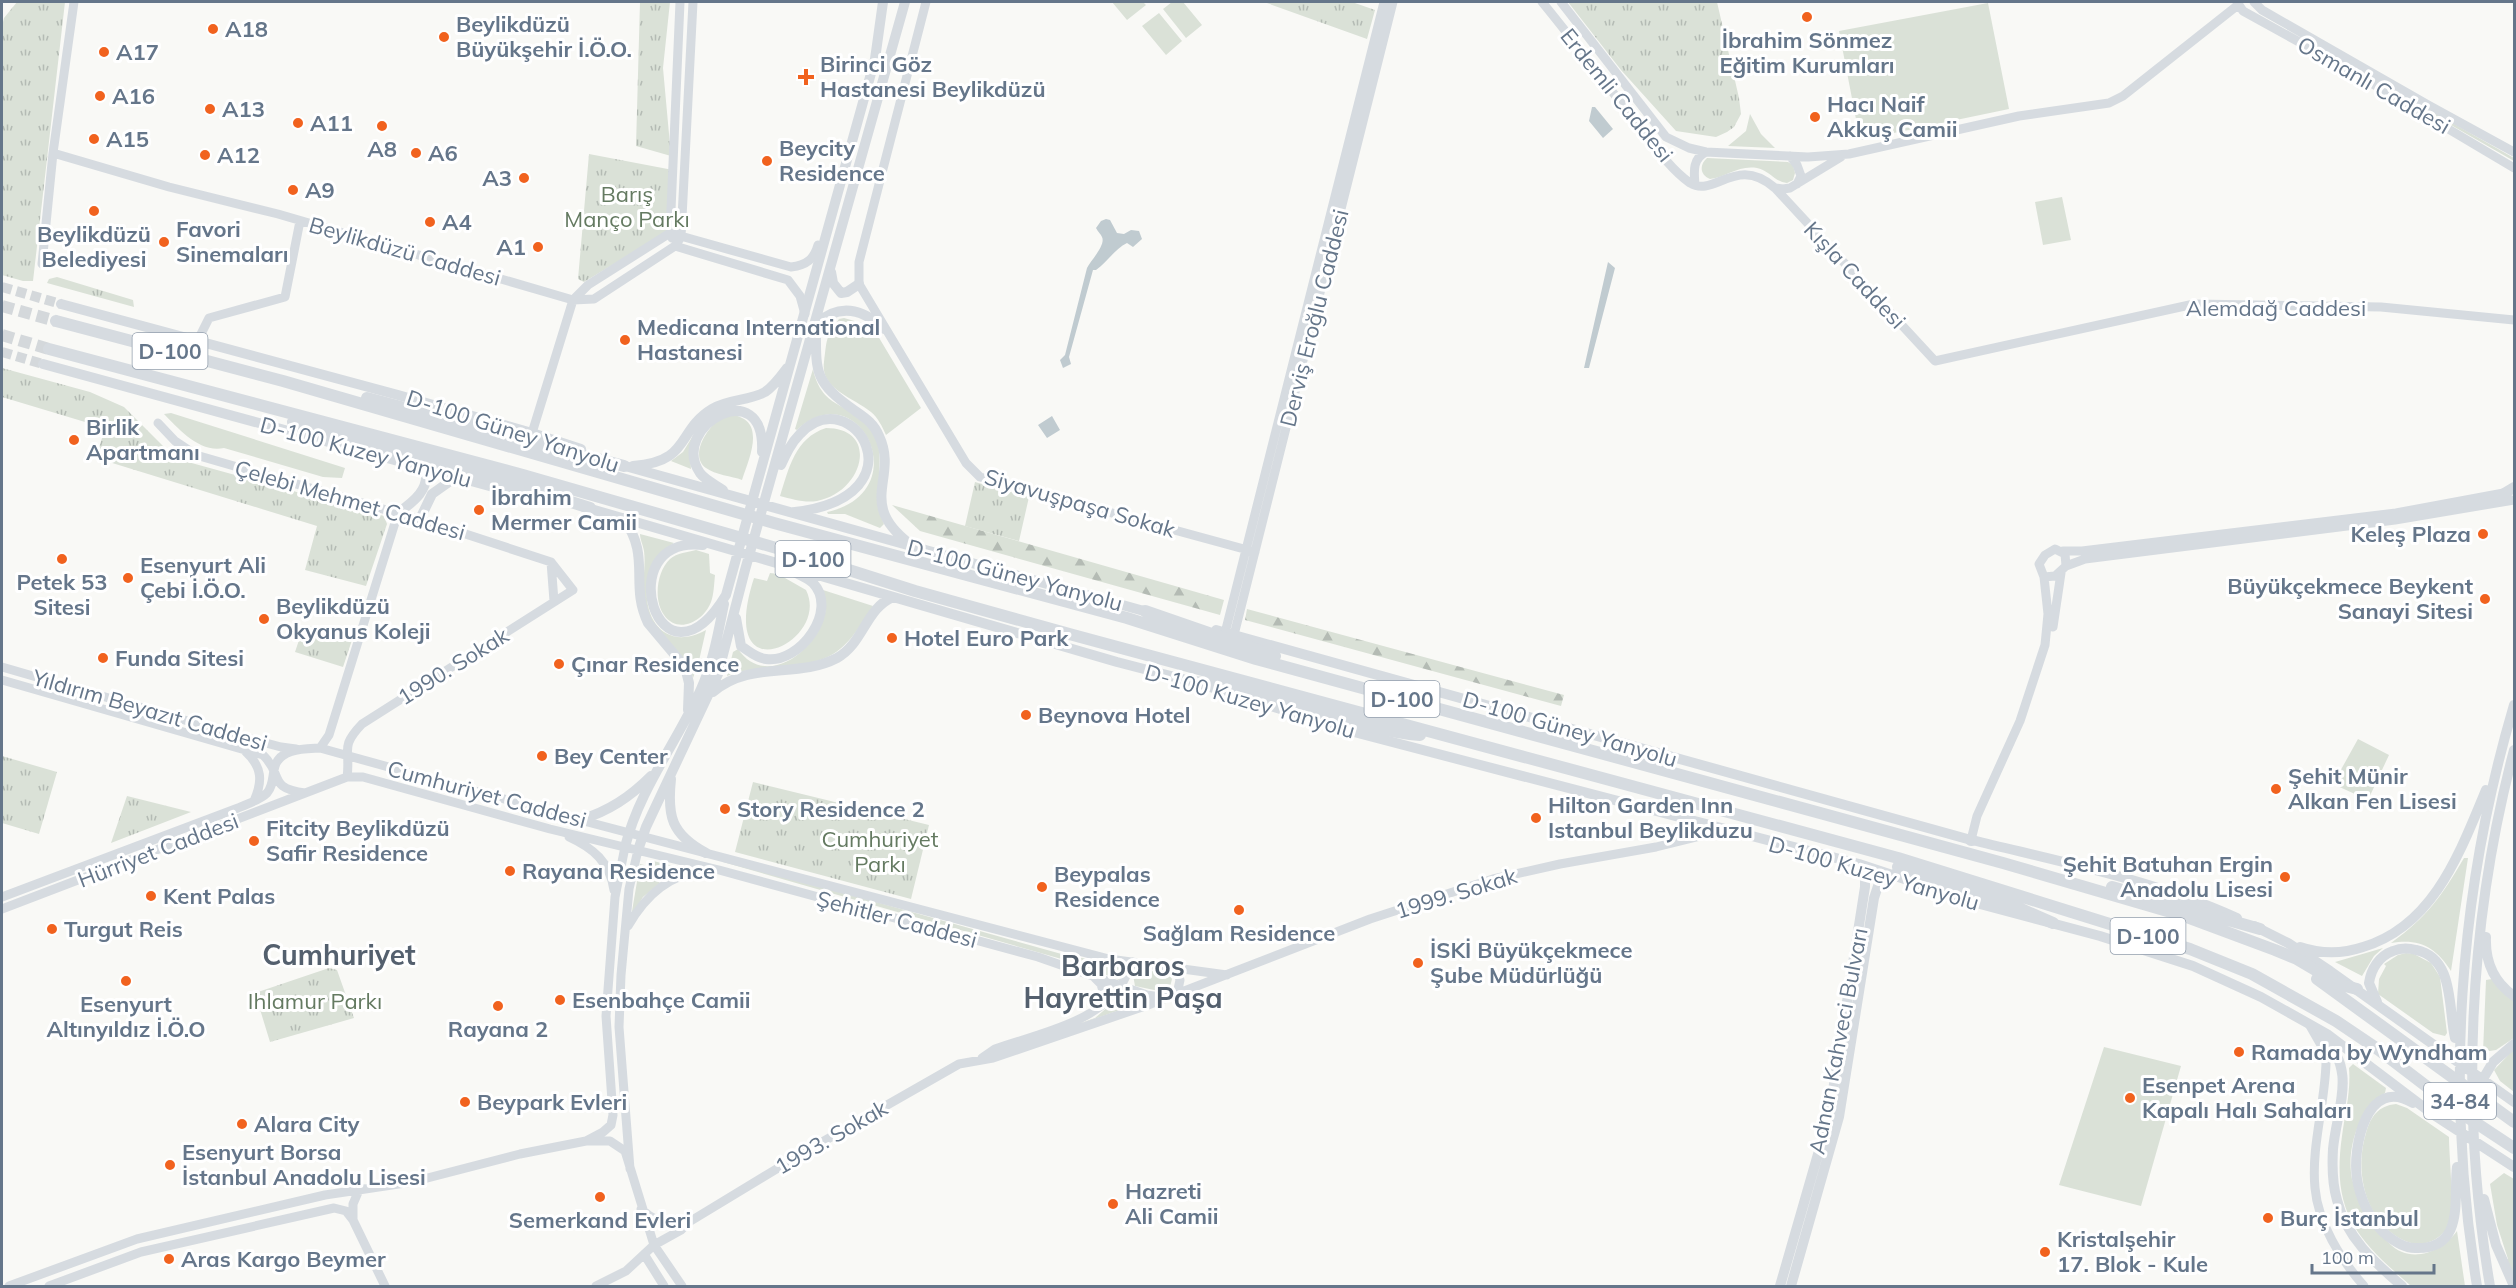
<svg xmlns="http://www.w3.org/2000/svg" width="2516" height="1288" viewBox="0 0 2516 1288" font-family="Mulish,sans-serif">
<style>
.green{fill:#dae1d7}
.forest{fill:url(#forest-firs)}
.park{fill:url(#park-tufts)}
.water{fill:#c0cbd0}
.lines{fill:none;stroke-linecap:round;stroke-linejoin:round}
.primary-tunnel{stroke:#d4d8db;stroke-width:10;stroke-dasharray:10 5;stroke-linecap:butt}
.highway-tunnel{stroke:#d4d8db;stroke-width:12;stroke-dasharray:12 6;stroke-linecap:butt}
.secondary{stroke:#d6dbe0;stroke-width:9}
.primary{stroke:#d6dbe0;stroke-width:10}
.highway{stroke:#d6dbe0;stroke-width:12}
.poi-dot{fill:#f1621e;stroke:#fff;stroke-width:2}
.labels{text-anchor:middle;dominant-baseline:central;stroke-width:6;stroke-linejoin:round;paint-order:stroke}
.shield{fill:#fff;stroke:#939fad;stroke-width:1.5}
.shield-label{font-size:21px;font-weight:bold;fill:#65768a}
.poi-label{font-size:22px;font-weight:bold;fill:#65768a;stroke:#fff;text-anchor:start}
.street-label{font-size:22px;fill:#65768a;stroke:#fff}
.park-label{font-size:22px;fill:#647a61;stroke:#fff}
.district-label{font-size:28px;font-weight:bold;fill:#54606e;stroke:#fff}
</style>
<defs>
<pattern id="forest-firs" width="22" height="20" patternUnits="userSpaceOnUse" patternTransform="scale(1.5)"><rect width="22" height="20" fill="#dae1d7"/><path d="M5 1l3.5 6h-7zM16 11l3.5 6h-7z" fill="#b4bbb4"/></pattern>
<pattern id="park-tufts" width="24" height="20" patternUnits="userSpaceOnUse" patternTransform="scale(1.5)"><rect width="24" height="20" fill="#dae1d7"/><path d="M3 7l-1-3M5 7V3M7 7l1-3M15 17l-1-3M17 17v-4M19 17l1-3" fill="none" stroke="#b4bbb4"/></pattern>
</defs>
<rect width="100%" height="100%" fill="#f9f9f6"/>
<path class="green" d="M1112,2h31l3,3 -19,15z
M1172,2h11l19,23 -16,13 -23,-29z
M1988,3l21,106 -149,31 -21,-109z
M1159,13l23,28 -16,14 -24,-29z
M2345,62l169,96v3l-170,-97z
M1750,114l11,20 14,14 -47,-2 18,-15z
M1707,158l81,4 5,3 2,8 -2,7 -6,3c-12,-1 -17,-12 -30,-15 -19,-3 -30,9 -47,11 -10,-4 -11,-14 -3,-21z
M2062,197l9,43 -28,5 -8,-43z
M844,318l28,8 49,82 -35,27c-4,-9 -8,-17 -15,-23 -18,-15 -51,-23 -47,-50 3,-22 1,-24 15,-43z
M813,369c9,43 40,33 59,60 17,25 -2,65 12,95l-4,4 -35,-14h-17l-1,-2c91,-20 32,-140 -30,-82l-2,-1z
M171,413l174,55 -3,10 -19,-1 -99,-29c-25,5 -45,-19 -60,-34z
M733,415c34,6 16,43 9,65 -10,-4 -27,-5 -36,-12 -17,-12 1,-40 13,-48 4,-3 9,-4 14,-5z
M826,428c54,0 38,64 -9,73 -13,2 -25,-2 -37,-5 9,-28 15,-58 46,-68z
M694,434l-4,21 1,14 -20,-8 12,-9z
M640,534l34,9c-49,30 -28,120 32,87l-8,35 -5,13c-7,-25 -26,-35 -41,-55 -16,-20 -5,-49 -8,-72 -1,-6 -4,-12 -4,-17z
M696,550l13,4 1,19 5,2c-1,9 -1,19 -4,27 -7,19 -33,33 -47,13 -11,-15 -7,-44 6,-56 7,-6 18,-7 26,-9z
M770,573l8,1 28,16c26,52 -91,108 -52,-12l13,3z
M823,590l50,16c-33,54 -43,56 -105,62 -14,2 -28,2 -41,8l6,-24 5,-3c28,41 80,1 87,-36 2,-7 -1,-16 -2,-23z
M2358,739l31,16 -21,45 -35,-16z
M2464,858h4l-17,113c-15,-24 -32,-33 -60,-28 37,-27 50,-46 73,-85z
M723,859l342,96 61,11 -7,14 -40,-16 -356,-102z
M649,860l37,9v3l-21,7 -17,-17z
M640,864l4,1 16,18 -17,14 -12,20z
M2383,948l-9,8 -12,20 -27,-14z
M2406,953l8,1 17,9 9,14 7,56 -2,3 -12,-3 -55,-39 1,-15 7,-13 -2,-2 14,-9z
M1143,969l26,5 3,5 -2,8 -11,4 -24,-5 -2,-11z
M2492,979l22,20v39l-18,12 -13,2 3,-72z
M1124,993l25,7 -159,55 105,-37z
M2104,1047l77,19 -40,140 -82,-21z
M2514,1049v43l-14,-11 -6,-11z
M2353,1064l33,24 -1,5c-26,16 -39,55 -33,86 3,12 14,26 21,36 5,9 9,21 16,28 21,22 53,9 68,-12l8,55h-54c-54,-47 -80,-73 -69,-150 3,-22 9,-45 7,-68z
M2396,1104l11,4 42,29c0,20 6,72 0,87 -4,9 -11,15 -20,18 -10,4 -16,2 -26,-2 -38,-18 -49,-69 -37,-107 5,-17 12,-27 30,-29z
M2504,1173l10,6v99l-8,-18 2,-1 -11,-34 -7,-41z"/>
<path class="forest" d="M892,505l332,95 -4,15 -300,-84z
M1247,609l317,86 -3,11 -316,-86z"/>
<path class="park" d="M17,2h48l-32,279h-10l-21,-6v-249l2,-8z
M640,2h30l-7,66 8,88 -35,-10z
M1264,2h88l23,8 -8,29z
M1568,2h149l22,96 2,16 -7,13 -7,5 -11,5 -40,-6 -55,-61z
M589,154l84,16 -6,62 -83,50 -6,-3z
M57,277l76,23 1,7 -87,-24 2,-4z
M2,368l88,24 34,15 48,48 16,7 196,54 3,8 -21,62 -61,-16 12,-44 -221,-68 9,-30 -103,-31z
M975,482l54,15 -10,44 -54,-15z
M304,625l49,12 -10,30 -48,-15z
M2,756l55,16 -18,62 -37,-11z
M753,782l176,43 -18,74 -176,-47z
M127,796l64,16 -80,31z
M329,968l8,2 17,48 -84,24 -15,-49z"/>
<path class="water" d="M1592,107h3l18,22 -10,9 -14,-17z
M1106,219l4,1 7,13 7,1 7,-4 8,1 3,8 -9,8 -6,-4c-12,6 -20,19 -31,27h-3l-24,87 2,7 -8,4 -3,-8 5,-5 22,-87c4,-8 19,-23 15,-31 -1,-3 -4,-5 -6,-9l5,-7z
M1608,262l7,6 -26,100h-5z
M1052,416l8,14 -13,8 -9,-13z"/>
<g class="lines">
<path class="primary-tunnel" d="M2,287l59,17
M2,352l41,12"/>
<path class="highway-tunnel" d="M2,306l54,15
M2,335l47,14"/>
<path class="secondary" d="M926,2l-67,260v22l107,179 14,14 275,75
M1542,2c33,40 64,82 96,123 15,19 32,44 52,58 25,15 46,-29 85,5l160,173 259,-57 187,3 133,13
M1561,2l105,135 23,11 17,4 102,5 41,-3 170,-38 90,-13 14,-7 115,-91
M2237,2l6,9 96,53 175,104
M2254,2l8,8 166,95 86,47
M53,153l116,34 109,27 295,86 21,-1 81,-53 6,-9 12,-235
M1790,156l7,9 4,11 -4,8
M1695,185c-1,-13 -3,-26 11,-33
M1775,188l8,1 7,-1 51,-31
M672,238l-2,-5 10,-231
M675,246l113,34 12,16 5,18
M42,264l11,-111 21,-151
M573,300l15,-15 82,-52 121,34c16,-2 23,-8 27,-22
M198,340l11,-22 76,-21 15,-76
M158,423l17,18 21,14 242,70 113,37 22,28 -211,134c-23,24 -11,26 -15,53
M532,433l41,-133
M2063,551h19l314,-38 113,-21
M551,562l3,39
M2066,566l-1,-12 -10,-5 -10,6 -6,9 5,13 11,-1 11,-10 19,-7 310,-39 119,-20
M2053,627l8,-54
M1225,633l159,-631
M1234,635l159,-633
M2,667l241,70 38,10 15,2
M2,680l261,75c21,20 4,33 42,38
M320,748l9,-13 69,-222
M246,752c16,15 17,29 8,49
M569,837c24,11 41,25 45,53
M1971,840l6,-24 43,-95 25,-76 3,-31 -4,-37
M2,897l236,-89c9,-4 22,-8 29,-15 7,-8 5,-18 8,-27 6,-18 30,-17 45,-18l260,72 529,139 118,16
M2,909l345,-132h16l187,52 169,41 319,87 109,38 19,3
M628,926c18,-31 42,-53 80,-56
M1176,967l4,13 -3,14
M1093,976l8,8 5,18
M2309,1024l16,28 1,11c-1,41 -15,84 -11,125 3,35 26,72 49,98
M982,1058l13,-9c40,-14 100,-26 125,-62 5,-7 8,-17 13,-25
M589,1141h21l15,10 29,94 28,41
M630,1169l-11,-142 2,-52 8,-86 9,-39
M353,1220v-16l6,-14 5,-1
M689,1222l114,-69 156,-89 34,-6 155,-53 222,-86 123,-40 67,-15 96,-17 57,-14 21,2
M644,1254l20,32
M9,1286l128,-47 188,-44 87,-13 108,-28 66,-13 17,-9 8,-7 2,-10 -7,-99 9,-119 10,-50
M49,1286l92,-34 193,-44 12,3 7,9 32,66
M596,1286l30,-15 28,-26 27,-15 8,-8c-18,5 -35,-1 -48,-13"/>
<path class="primary" d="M831,272l2,11 8,10 6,-1 12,-8
M61,304l337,91 134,38 49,16
M884,329c-22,-21 -45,-26 -68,-5 0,48 -3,57 38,86 10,7 20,13 25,26 20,42 -23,67 31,108
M43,364l450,123 55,13
M618,464l533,149
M781,465c5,-11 10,-22 19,-31 52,-56 126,62 -5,78
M633,466c58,-4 43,-35 79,-57 16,-10 37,-8 53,-17 9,-6 16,-16 22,-24
M723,490c-7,-5 -18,-10 -23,-17 -32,-47 66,-101 62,-21
M2504,493l10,-6
M584,507l533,155 77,20 160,50 505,132 121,40 120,32 93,30 68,31 66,37 107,81 80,52
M398,513c15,-11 33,-24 27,-45
M623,518c29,39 6,66 25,105l37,44 4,16 -1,27
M420,519l12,-25 24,-17
M703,545c-95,-11 -44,160 23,50l149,-536 8,-57
M736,618l5,28c8,5 15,12 25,13 34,5 73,-49 47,-76 -5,-5 -11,-7 -17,-10
M1216,630l755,210
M713,692c37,-32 84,-13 124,-34 26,-14 29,-50 56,-61
M671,779c-4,37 0,55 35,74
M580,820c29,-9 50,-23 71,-44
M1972,840c89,22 182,40 265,78
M625,847c14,-57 52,-105 76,-158 12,-26 17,-56 23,-85
M638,850l8,-23 72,-153 27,-104 160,-568
M2254,926l34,17 42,28 184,131
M2486,937c-1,25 8,45 28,59
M2300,947c21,7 42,7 63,0 71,-21 97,-95 123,-157
M2377,1002l-8,-19c2,-14 10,-27 24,-32 7,-3 16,-3 23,-1 39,8 32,59 39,88
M2322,1036c36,34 15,71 11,113 -1,17 -1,34 4,51 9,37 37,62 65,86
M2480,1084l13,-22 21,-18
M2413,1103c-46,-28 -61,44 -56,76 3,19 12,39 26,53 9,8 20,16 32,16 51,2 38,-50 42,-81
M2484,1199l12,46 18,41
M1780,1286l49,-170 36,-229v-12l-6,-11
M1791,1286l48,-169 35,-219 5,-15 15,-9
M2477,1286c-32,-195 -19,-392 37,-581
M2490,1286c-30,-176 -22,-362 24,-536"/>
<path class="highway" d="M56,321l227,60 491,142 353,95 129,41 747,204 178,52 94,35 22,9 44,26 16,4
M49,349l474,126 288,83 104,33 158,44 825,223 292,91 62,25 84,47 43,29 85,65 50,33
M367,398l257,68
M293,422l237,67 60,19
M1145,611l130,45
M1194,682c77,6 149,46 226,53
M1971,840h1
M1898,867l123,42 32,14
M2112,887l148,42
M2317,979l197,143"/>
</g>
<g class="poi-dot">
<circle cx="1807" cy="17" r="6"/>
<circle cx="213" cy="29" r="6"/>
<circle cx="444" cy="37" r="6"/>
<circle cx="104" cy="52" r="6"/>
<path d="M803 68h6v6h6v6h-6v6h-6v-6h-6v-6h6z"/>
<circle cx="100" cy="96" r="6"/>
<circle cx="210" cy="109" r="6"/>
<circle cx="1815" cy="117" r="6"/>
<circle cx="298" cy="123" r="6"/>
<circle cx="382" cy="126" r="6"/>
<circle cx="94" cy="139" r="6"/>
<circle cx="416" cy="153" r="6"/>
<circle cx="205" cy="155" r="6"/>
<circle cx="767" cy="161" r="6"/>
<circle cx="524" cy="178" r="6"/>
<circle cx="293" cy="190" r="6"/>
<circle cx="94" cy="211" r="6"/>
<circle cx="430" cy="222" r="6"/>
<circle cx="164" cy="242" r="6"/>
<circle cx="538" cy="247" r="6"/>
<circle cx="625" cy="340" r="6"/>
<circle cx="74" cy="440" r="6"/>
<circle cx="479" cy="510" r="6"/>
<circle cx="2483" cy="534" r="6"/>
<circle cx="62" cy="559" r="6"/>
<circle cx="128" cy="578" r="6"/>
<circle cx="2485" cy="599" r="6"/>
<circle cx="264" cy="619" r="6"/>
<circle cx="892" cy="638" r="6"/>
<circle cx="103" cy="658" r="6"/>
<circle cx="559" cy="664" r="6"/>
<circle cx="1026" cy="715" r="6"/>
<circle cx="542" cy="756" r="6"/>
<circle cx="2276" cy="789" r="6"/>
<circle cx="725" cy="809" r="6"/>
<circle cx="1536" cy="818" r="6"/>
<circle cx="254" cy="841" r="6"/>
<circle cx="510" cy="871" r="6"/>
<circle cx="2285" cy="877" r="6"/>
<circle cx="1042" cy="887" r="6"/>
<circle cx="151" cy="896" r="6"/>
<circle cx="1239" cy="910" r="6"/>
<circle cx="52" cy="929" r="6"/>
<circle cx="1418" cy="963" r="6"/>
<circle cx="126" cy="981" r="6"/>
<circle cx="560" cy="1000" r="6"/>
<circle cx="498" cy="1006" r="6"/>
<circle cx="2239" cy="1052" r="6"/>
<circle cx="2130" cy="1098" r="6"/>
<circle cx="465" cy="1102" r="6"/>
<circle cx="242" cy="1124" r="6"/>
<circle cx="170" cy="1165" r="6"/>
<circle cx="600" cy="1197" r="6"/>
<circle cx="1113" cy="1204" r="6"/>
<circle cx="2268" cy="1218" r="6"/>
<circle cx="2045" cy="1252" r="6"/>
<circle cx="169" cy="1259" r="6"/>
</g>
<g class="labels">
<g class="shield">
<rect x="132.5" y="333" width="75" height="36" rx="4.5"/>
<rect x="775.5" y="541" width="75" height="36" rx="4.5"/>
<rect x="1364.5" y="681" width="75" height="36" rx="4.5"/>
<rect x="2110.5" y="918" width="75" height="36" rx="4.5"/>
<rect x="2424" y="1083" width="72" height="36" rx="4.5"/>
</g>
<g class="shield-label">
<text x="170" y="351">D-100</text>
<text x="813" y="559">D-100</text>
<text x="1402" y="699">D-100</text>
<text x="2148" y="936">D-100</text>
<text x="2460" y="1101">34-84</text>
</g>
<g class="poi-label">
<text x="456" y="24">Beylikdüzü<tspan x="456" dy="25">Büyükşehir İ.Ö.O.</tspan></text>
<text x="225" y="29">A18</text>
<text x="1807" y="40" text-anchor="middle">İbrahim Sönmez<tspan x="1807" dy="25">Eğitim Kurumları</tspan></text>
<text x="116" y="52">A17</text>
<text x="820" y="64">Birinci Göz<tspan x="820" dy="25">Hastanesi Beylikdüzü</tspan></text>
<text x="112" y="96">A16</text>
<text x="1827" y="104">Hacı Naif<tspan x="1827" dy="25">Akkuş Camii</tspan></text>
<text x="222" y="109">A13</text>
<text x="310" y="123">A11</text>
<text x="106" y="139">A15</text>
<text x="779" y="148">Beycity<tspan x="779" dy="25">Residence</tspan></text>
<text x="382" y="149" text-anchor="middle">A8</text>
<text x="428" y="153">A6</text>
<text x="217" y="155">A12</text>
<text x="512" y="178" text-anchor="end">A3</text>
<text x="305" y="190">A9</text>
<text x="442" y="222">A4</text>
<text x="176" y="229">Favori<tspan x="176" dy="25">Sinemaları</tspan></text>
<text x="94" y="234" text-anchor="middle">Beylikdüzü<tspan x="94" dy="25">Belediyesi</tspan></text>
<text x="526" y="247" text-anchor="end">A1</text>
<text x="637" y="327">Medicana International<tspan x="637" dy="25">Hastanesi</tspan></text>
<text x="86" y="427">Birlik<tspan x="86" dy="25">Apartmanı</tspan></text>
<text x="491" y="497">İbrahim<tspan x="491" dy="25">Mermer Camii</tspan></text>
<text x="2471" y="534" text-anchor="end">Keleş Plaza</text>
<text x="140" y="565">Esenyurt Ali<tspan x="140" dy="25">Çebi İ.Ö.O.</tspan></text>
<text x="62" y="582" text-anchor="middle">Petek 53<tspan x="62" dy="25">Sitesi</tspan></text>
<text x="2473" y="586" text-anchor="end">Büyükçekmece Beykent<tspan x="2473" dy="25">Sanayi Sitesi</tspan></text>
<text x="276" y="606">Beylikdüzü<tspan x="276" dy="25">Okyanus Koleji</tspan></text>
<text x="904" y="638">Hotel Euro Park</text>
<text x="115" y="658">Funda Sitesi</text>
<text x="571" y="664">Çınar Residence</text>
<text x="1038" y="715">Beynova Hotel</text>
<text x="554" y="756">Bey Center</text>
<text x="2288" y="776">Şehit Münir<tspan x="2288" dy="25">Alkan Fen Lisesi</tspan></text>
<text x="1548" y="805">Hilton Garden Inn<tspan x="1548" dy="25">Istanbul Beylikduzu</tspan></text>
<text x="737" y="809">Story Residence 2</text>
<text x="266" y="828">Fitcity Beylikdüzü<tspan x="266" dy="25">Safir Residence</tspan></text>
<text x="2273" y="864" text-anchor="end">Şehit Batuhan Ergin<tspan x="2273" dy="25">Anadolu Lisesi</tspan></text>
<text x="522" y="871">Rayana Residence</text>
<text x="1054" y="874">Beypalas<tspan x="1054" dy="25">Residence</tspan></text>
<text x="163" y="896">Kent Palas</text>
<text x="64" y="929">Turgut Reis</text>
<text x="1239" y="933" text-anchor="middle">Sağlam Residence</text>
<text x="1430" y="950">İSKİ Büyükçekmece<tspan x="1430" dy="25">Şube Müdürlüğü</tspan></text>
<text x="572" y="1000">Esenbahçe Camii</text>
<text x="126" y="1004" text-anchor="middle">Esenyurt<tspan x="126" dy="25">Altınyıldız İ.Ö.O</tspan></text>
<text x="498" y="1029" text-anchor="middle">Rayana 2</text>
<text x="2251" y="1052">Ramada by Wyndham</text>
<text x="2142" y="1085">Esenpet Arena<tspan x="2142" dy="25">Kapalı Halı Sahaları</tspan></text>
<text x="477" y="1102">Beypark Evleri</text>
<text x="254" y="1124">Alara City</text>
<text x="182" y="1152">Esenyurt Borsa<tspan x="182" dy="25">İstanbul Anadolu Lisesi</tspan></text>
<text x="1125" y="1191">Hazreti<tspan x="1125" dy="25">Ali Camii</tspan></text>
<text x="2280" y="1218">Burç İstanbul</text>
<text x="600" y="1220" text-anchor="middle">Semerkand Evleri</text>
<text x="2057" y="1239">Kristalşehir<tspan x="2057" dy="25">17. Blok - Kule</tspan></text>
<text x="181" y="1259">Aras Kargo Beymer</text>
</g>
<g class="street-label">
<text transform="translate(2374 85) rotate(30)">Osmanlı Caddesi</text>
<text transform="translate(1617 95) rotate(51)">Erdemli Caddesi</text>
<text transform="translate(405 251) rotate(16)">Beylikdüzü Caddesi</text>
<text transform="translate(1855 275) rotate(47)">Kışla Caddesi</text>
<text x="2276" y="308">Alemdağ Caddesi</text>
<text transform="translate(1314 318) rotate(-76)">Derviş Eroğlu Caddesi</text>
<text transform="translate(513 431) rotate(18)">D-100 Güney Yanyolu</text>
<text transform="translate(366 452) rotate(15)">D-100 Kuzey Yanyolu</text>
<text transform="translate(350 500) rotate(16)">Çelebi Mehmet Caddesi</text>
<text transform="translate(1080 503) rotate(16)">Siyavuşpaşa Sokak</text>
<text transform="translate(1015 575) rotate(15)">D-100 Güney Yanyolu</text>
<text transform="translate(453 666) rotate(-32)">1990. Sokak</text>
<text transform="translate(1250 701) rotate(16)">D-100 Kuzey Yanyolu</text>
<text transform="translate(150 710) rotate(16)">Yıldırım Beyazıt Caddesi</text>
<text transform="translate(1570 729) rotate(16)">D-100 Güney Yanyolu</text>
<text transform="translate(487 794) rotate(15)">Cumhuriyet Caddesi</text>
<text transform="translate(158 850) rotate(-21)">Hürriyet Caddesi</text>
<text transform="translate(1874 873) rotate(16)">D-100 Kuzey Yanyolu</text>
<text transform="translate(1456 893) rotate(-17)">1999. Sokak</text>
<text transform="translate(897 919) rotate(15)">Şehitler Caddesi</text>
<text transform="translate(1838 1041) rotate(-79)">Adnan Kahveci Bulvarı</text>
<text transform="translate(831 1137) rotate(-30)">1993. Sokak</text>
</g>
<g class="park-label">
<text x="627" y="194">Barış<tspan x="627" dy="25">Manço Parkı</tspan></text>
<text x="880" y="839">Cumhuriyet<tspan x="880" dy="25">Parkı</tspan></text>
<text x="315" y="1001">Ihlamur Parkı</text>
</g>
<g class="district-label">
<text x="339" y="954">Cumhuriyet</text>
<text x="1123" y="965">Barbaros<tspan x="1123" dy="32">Hayrettin Paşa</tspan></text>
</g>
</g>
<rect width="2516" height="1288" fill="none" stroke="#65768a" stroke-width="6"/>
<path d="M2312 1264v9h122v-9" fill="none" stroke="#65768a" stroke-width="3"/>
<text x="2321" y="1264" font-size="18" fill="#65768a" stroke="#ffffff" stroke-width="4.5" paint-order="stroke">100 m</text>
</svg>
